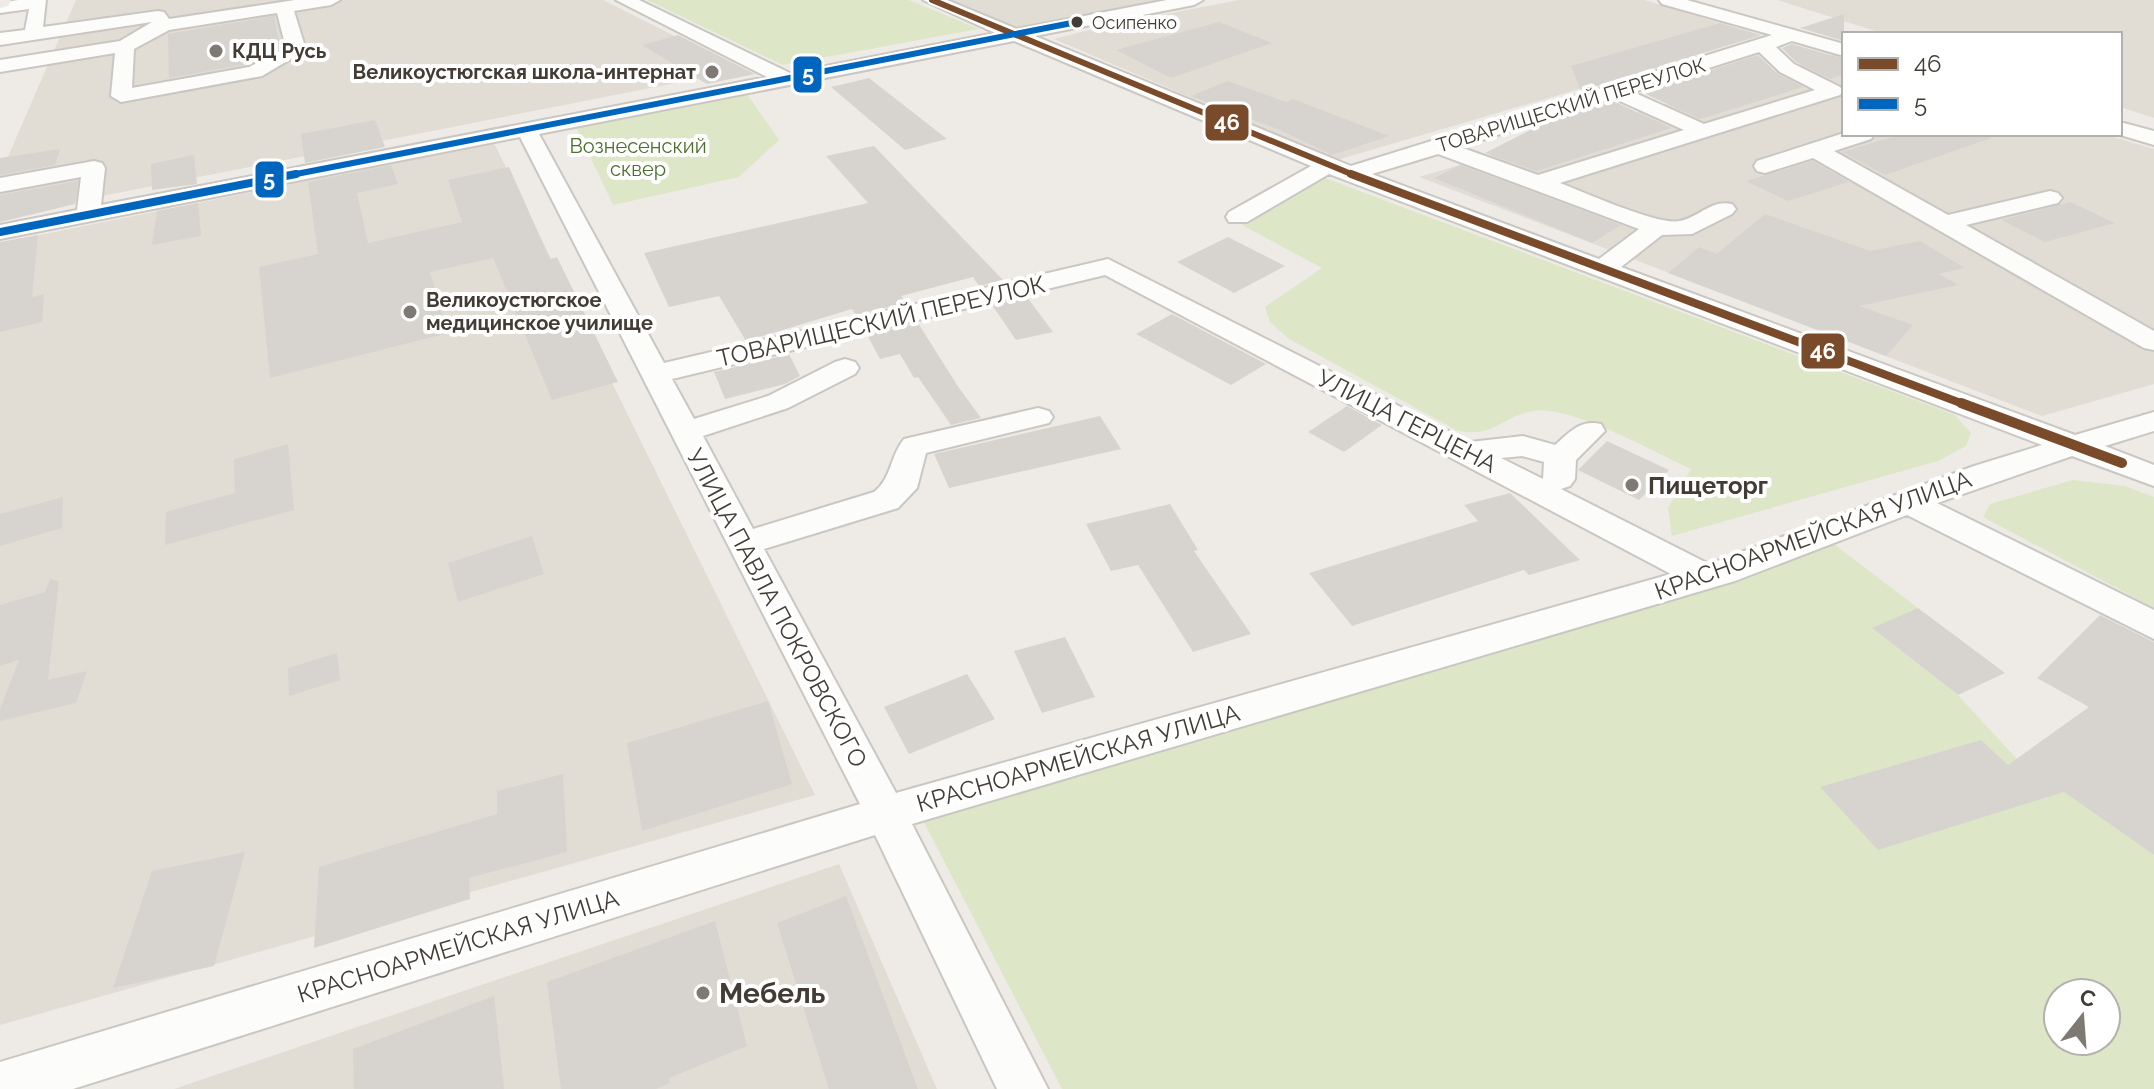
<svg xmlns="http://www.w3.org/2000/svg" width="2154" height="1089" viewBox="0 0 2154 1089" font-family="Raleway,sans-serif">
<style>
.residential{fill:#e1dcd4}
.green{fill:#dde7c8;fill-rule:evenodd}
.building{fill:#d7d4cf}
.lines{fill:none;stroke-linecap:round;stroke-linejoin:round}
.minor-casing{stroke:#cac7c3;stroke-width:4}
.major-casing{stroke:#cfc6b6;stroke-width:4}
.minor{fill:#fcfcfb;fill-rule:evenodd}
.major{fill:#efeae3;fill-rule:evenodd}
.bus-1-far2-casing{stroke:#fff;stroke-width:10}
.bus-1-far1-casing{stroke:#fff;stroke-width:13}
.bus-1-casing{stroke:#fff;stroke-width:16}
.bus-2-far1-casing{stroke:#fff;stroke-width:10}
.bus-2-casing{stroke:#fff;stroke-width:13}
.bus-1-far2{stroke:#7a4b2a;stroke-width:6}
.bus-1-far1{stroke:#7a4b2a;stroke-width:8}
.bus-1{stroke:#7a4b2a;stroke-width:10}
.bus-2-far1{stroke:#0065bd;stroke-width:6}
.bus-2{stroke:#0065bd;stroke-width:8}
.bus-dot{fill:#423c34;stroke:#fff;stroke-width:3}
.poi-dot{fill:#7e7973;stroke:#fff;stroke-width:3}
.labels{text-anchor:middle;dominant-baseline:central;stroke-width:8;stroke-linejoin:round;paint-order:stroke}
.far-bus-label{font-size:18px;fill:#423c34;stroke:#fff;text-anchor:start}
.far-poi-label{font-size:20px;font-weight:bold;fill:#423c34;stroke:#fff;text-anchor:start}
.far-street-label{font-size:20px;fill:#423c34;stroke:#fff}
.far-park-label{font-size:20px;fill:#4a702c;stroke:#fff}
.street-label{font-size:24px;fill:#423c34;stroke:#fff}
.poi-label{font-size:24px;font-weight:bold;fill:#423c34;stroke:#fff;text-anchor:start}
.near-poi-label{font-size:28px;font-weight:bold;fill:#423c34;stroke:#fff;text-anchor:start}
.line-badge{stroke:#fff;stroke-width:3}
.badge-label{font-size:22px;text-anchor:middle;font-weight:bold;fill:#fff}
</style>
<rect width="100%" height="100%" fill="#eeebe7"/>
<path class="residential" d="M76,0h527l139,70 -742,146v-41z
M947,0h224l-153,30z
M1239,0h406l115,36 -423,124 -283,-121 55,-14z
M1777,0h377v118l-34,-11v-73h-235z
M1835,54l9,3v77h259l51,15v235l-112,32 -623,-239z
M494,143l321,652 -815,230v-782z
M839,864l98,225h-763z"/>
<path class="green" d="M647,0h262l70,29 -196,36z
M747,94l32,46 -40,37 -126,28 -37,-78z
M1325,178l630,237 16,18 -5,13 -28,15 -266,75 -4,-28 23,-39c-38,-17 -118,-63 -157,-58 -31,4 -38,27 -76,20l-169,-92 -19,-17 -5,-15 57,-39 -80,-43z
M2073,480l52,6 29,11v111l-171,-91 7,-13z
M1822,535l96,73 -45,21 85,66 59,64 137,96v234h-1092l-147,-284zM2058,993h48v48h-48z"/>
<path class="building" d="M1844,14v27l-44,-13z
M274,16l6,32 -33,6 1,10 -79,14 -1,-44z
M1219,22l53,21 -101,35 -55,-28z
M1720,23l41,12 -180,56 -10,-25z
M678,35l77,39 -48,10 -65,-39z
M1792,44l52,15v15l-14,5 -34,-17 -14,-14z
M1758,55l20,19 25,13 -103,32 -59,-27z
M869,78l78,61 -42,11 -74,-63z
M1228,81l58,21 7,-3 96,37 -57,19 -52,-25 -89,-34z
M1613,101l58,27 -134,43 -52,-18 55,-28z
M375,120l10,27 -80,16 -4,-29z
M1902,134h88l1,4 -106,37 -43,-23z
M874,146l129,134 -24,6 -6,-9 -72,19 5,7 -50,12 -4,-6 -106,32 -27,-45 -50,11 -25,-54 224,-50 -42,-47z
M60,149l-5,16 -55,10v-17z
M194,155l3,29 -45,6 -1,-26z
M1813,161l36,21 -61,19 -42,-20z
M391,165l7,19 -41,9 11,50 94,-21 -14,-42 61,-13 41,92 7,-2 61,125 -66,18 -59,-142 -63,14 18,61 -178,45 -11,-111 59,-13 -10,-72z
M1460,165l161,60 -29,18 -158,-65z
M78,181l-3,23 -75,18v-27z
M2070,202l45,21 -70,19 -44,-22z
M198,203l3,33 -49,9 5,-34z
M1765,214l105,37 50,-10 45,27 -26,6 19,11 -99,21 54,19 -27,31 -218,-83 31,-26 18,7z
M38,235l-6,62 12,-3 -2,28 -42,10v-90z
M1228,237l57,29 -51,27 -57,-31z
M1027,297l26,35 -37,8 -24,-35z
M1172,314l94,50 -35,21 -95,-51z
M918,323l39,62 24,33 -30,7 -33,-48 -4,1 -14,-24 -20,5 -13,-24z
M789,354l11,22 -15,8 -60,15 -11,-27z
M1347,406l35,19 -38,27 -36,-20z
M1100,416l21,33 -172,39 -15,-34z
M1607,441l62,29 -30,30 -61,-30z
M288,444l6,66 -129,35 1,-33 69,-19 -1,-34z
M1510,493l70,67 -51,15 -5,-5 -172,56 -43,-53 169,-52 -14,-16z
M63,497l-1,31 -62,18v-32z
M1170,504l28,46 -4,1 57,83 -58,18 -55,-87 -27,6 -25,-47z
M532,536l12,38 -86,28 -10,-39z
M50,579l9,2 -11,99 39,-9 -11,32 -76,18v-12l19,-49 -19,6v-61l45,-13z
M1918,608l87,65 -47,22 -86,-67z
M2100,615l54,27v213l-90,-63 -186,58 -58,-63 161,-47 27,25 81,-58 -52,-29z
M1065,637l30,60 -53,16 -28,-62z
M337,653l3,27 -51,16 -1,-28z
M967,674l28,45 -86,35 -25,-47z
M768,701l24,83 -150,47 -15,-88z
M563,774l4,78 -98,26 1,21 -156,49 5,-81 178,-53v-23z
M245,852l-31,114 -101,22 39,-117z
M846,896l72,193h-89l-52,-166z
M715,921l32,125 -78,32 1,5 -14,6h-95l-14,-107z
M494,996l10,93h-150l-1,-40z"/>
<g class="lines">
<defs>
<path id="minor" d="M18,0h28l-3,27 115,-16 6,1 5,7 126,-19h45l-9,5 -37,6 12,39 -44,26 -141,26 -10,-6 4,-43 -115,19v-12l120,-19 32,-19 -152,23v-12l25,-3 4,-21 -29,4v-10zM277,13l9,35 -37,19 -117,21 2,-39 35,-19z
M616,0h23l151,73 205,-40 -72,-33h24l70,29 150,-29h36l-9,5 -159,31 316,130 421,-131 -110,-31 -3,-4h28l157,44v12l-52,-15 -16,6 18,17 46,23 3,4 -3,4 -280,88c24,9 99,43 120,38 19,-4 32,-22 52,-17l4,5 -4,5 -40,20 -30,1 -41,32 454,168 79,-23v19l-49,15 49,19v21l-82,-30 -135,47 217,107v29l-247,-124 -172,66 -823,243 136,265h-51l-122,-254 -802,254h-73v-27l860,-258 -340,-667 -520,102v-14l77,-15 4,-33 -81,15v-14l94,-17 8,2 3,5 -4,37 666,-128zM1014,41l297,125 -82,46 -3,5 3,5h18l82,-48 713,271 -68,21 -265,98 -148,-75 9,-3 5,-7 1,-19 29,-29 -4,-7c-21,-5 -31,8 -46,21l-32,-9 -53,6 -362,-183 -444,104 -125,-229zM1759,52l21,20 35,18 -111,34 -71,-32zM1613,98l71,32 -146,45 -78,-28zM1438,154l201,75 -40,30 -227,-85zM1105,275l566,299 -775,219 -132,-244 134,-41 19,-20 9,-35 123,-30 4,-6 -4,-6 -11,-3 -134,31c-15,19 -12,39 -30,53l-121,37 -50,-93 85,-28 67,-34 4,-6 -4,-6 -10,-3 -10,3 -67,34 -74,23 -22,-40zM1522,456l22,6 -1,17 -42,-21z
M2120,122l34,9v14l-37,-11h3z
M1844,133l30,1 -3,5 -37,12 114,64 102,-24 8,2 4,5 -4,5 -92,22 188,106v19l-10,-2 -331,-190 -48,15 -8,-2 -3,-5 3,-5z"/>
<path id="major" d="M0,0h11l-3,6 -8,2z"/>
</defs>
<use href="#minor" class="minor-casing"/>
<use href="#major" class="major-casing"/>
<use href="#minor" class="minor"/>
<use href="#major" class="major"/>
<defs>
<path id="bus-1-far2" d="M932,0l424,176"/>
<path id="bus-1-far1" d="M1351,174l615,231"/>
<path id="bus-1" d="M1961,403l161,60"/>
<path id="bus-2-far1" d="M286,176l791,-154"/>
<path id="bus-2" d="M0,232l296,-58"/>
</defs>
<use href="#bus-1-far2" class="bus-1-far2-casing"/>
<use href="#bus-1-far1" class="bus-1-far1-casing"/>
<use href="#bus-1" class="bus-1-casing"/>
<use href="#bus-2-far1" class="bus-2-far1-casing"/>
<use href="#bus-2" class="bus-2-casing"/>
<use href="#bus-1-far2" class="bus-1-far2"/>
<use href="#bus-1-far1" class="bus-1-far1"/>
<use href="#bus-1" class="bus-1"/>
<use href="#bus-2-far1" class="bus-2-far1"/>
<use href="#bus-2" class="bus-2"/>
</g>
<circle class="bus-dot" cx="1077" cy="22" r="7"/>
<g class="poi-dot">
<circle cx="216" cy="51" r="8"/>
<circle cx="712" cy="72" r="8"/>
<circle cx="410" cy="312" r="8"/>
<circle cx="1632" cy="485" r="8"/>
<circle cx="703" cy="993" r="8"/>
</g>
<g class="labels">
<g class="far-bus-label">
<text x="1092" y="22">Осипенко</text>
</g>
<g class="far-poi-label">
<text x="232" y="51">КДЦ Русь</text>
<text x="696" y="72" text-anchor="end">Великоустюгская школа-интернат</text>
<text x="426" y="300">Великоустюгское<tspan x="426" dy="23">медицинское училище</tspan></text>
</g>
<g class="far-street-label">
<text transform="translate(1571 105) rotate(-17)">ТОВАРИЩЕСКИЙ ПЕРЕУЛОК</text>
</g>
<g class="far-park-label">
<text x="638" y="146">Вознесенский<tspan x="638" dy="23">сквер</tspan></text>
</g>
<g class="street-label">
<text transform="translate(881 321) rotate(-13)">ТОВАРИЩЕСКИЙ ПЕРЕУЛОК</text>
<text transform="translate(1407 421) rotate(27)">УЛИЦА ГЕРЦЕНА</text>
<text transform="translate(1813 535) rotate(-20)">КРАСНОАРМЕЙСКАЯ УЛИЦА</text>
<text transform="translate(777 608) rotate(62)">УЛИЦА ПАВЛА ПОКРОВСКОГО</text>
<text transform="translate(1078 758) rotate(-16)">КРАСНОАРМЕЙСКАЯ УЛИЦА</text>
<text transform="translate(458 946) rotate(-17)">КРАСНОАРМЕЙСКАЯ УЛИЦА</text>
</g>
<g class="poi-label">
<text x="1648" y="485">Пищеторг</text>
</g>
<g class="near-poi-label">
<text x="719" y="993">Мебель</text>
</g>
</g>
<g class="line-badge">
<rect x="792" y="55" width="31" height="39" rx="8" fill="#0065bd"/>
<rect x="1204" y="103" width="46" height="39" rx="8" fill="#7a4b2a"/>
<rect x="254" y="160" width="31" height="39" rx="8" fill="#0065bd"/>
<rect x="1800" y="332" width="46" height="38" rx="8" fill="#7a4b2a"/>
</g>
<g class="badge-label">
<text x="808" y="82">5</text>
<text x="1227" y="130">46</text>
<text x="269" y="187">5</text>
<text x="1823" y="359">46</text>
</g>
<rect x="1842" y="32" width="280" height="104" fill="#ffffff" stroke="#b3b1ae" stroke-width="2"/>
<rect x="1858" y="58" width="40" height="12" fill="#7a4b2a" stroke="#b3b1ae" stroke-width="2"/>
<text x="1914" y="72" font-size="24" fill="#423c34">46</text>
<rect x="1858" y="98" width="40" height="12" fill="#0065bd" stroke="#b3b1ae" stroke-width="2"/>
<text x="1914" y="112" font-size="24" fill="#423c34">5</text>
<g transform="translate(2082 1017) rotate(17)"><circle r="38" fill="#ffffff" stroke="#b3b1ae" stroke-width="2"/>
<path d="M0-6L14 30L0 20L-14 30Z" fill="#7e7973"/>
<text y="-12" font-size="22" font-weight="bold" text-anchor="middle" fill="#423c34">С</text>
</g>
</svg>
